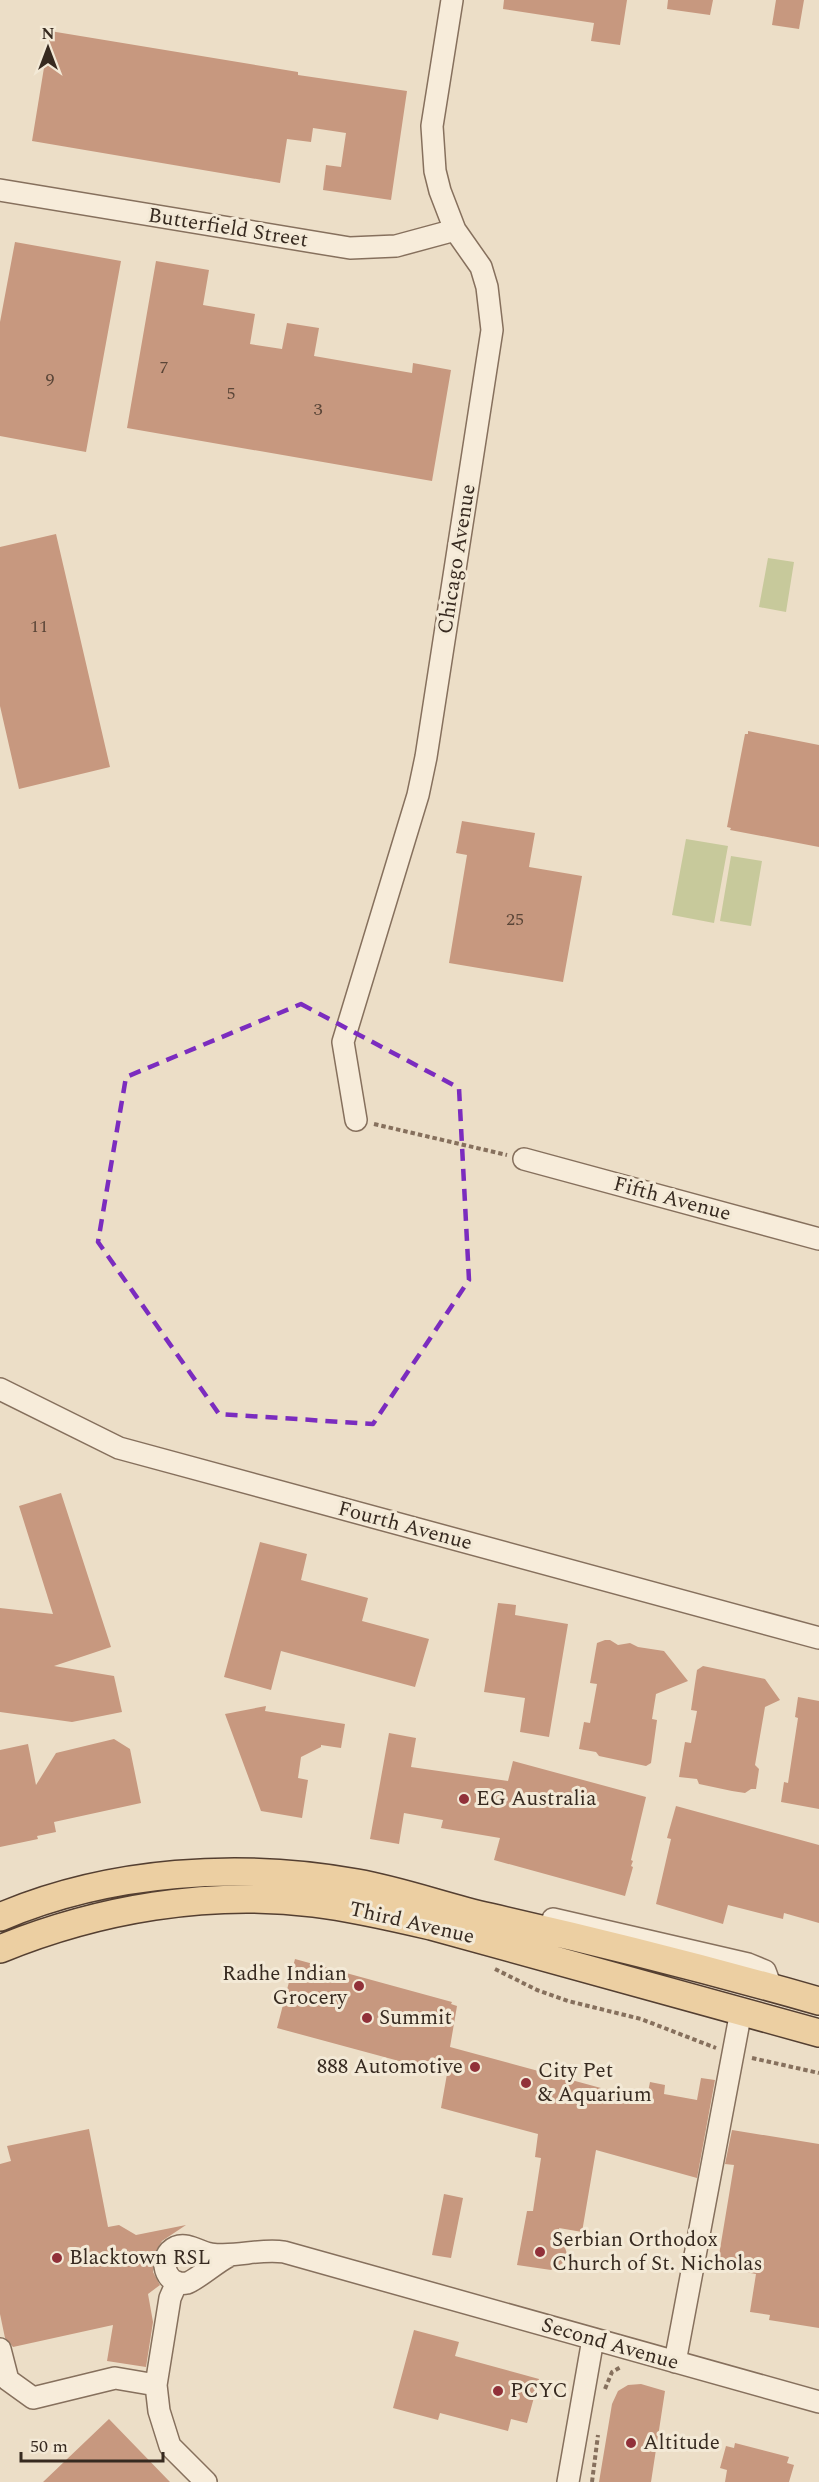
<svg xmlns="http://www.w3.org/2000/svg" width="819" height="2482" viewBox="0 0 819 2482" font-family="Spectral,serif">
<style>
.green{fill:#c7c99b}
.building{fill:#c7987f}
.lines{fill:none;stroke-linecap:round;stroke-linejoin:round}
.minor-casing{stroke:#86705d;stroke-width:24}
.major-casing{stroke:#543f31;stroke-width:30}
.path{stroke:#86705d;stroke-width:4;stroke-dasharray:4.5 3;stroke-linecap:butt}
.minor{stroke:#f7ecda;stroke-width:21}
.major{stroke:#eccfa2;stroke-width:27}
.marked{fill:none;stroke:#7b2cbf;stroke-width:4.5;stroke-dasharray:12 8;stroke-linejoin:round}
.poi-dot{fill:#913139;stroke:#f3e9d6;stroke-width:2}
.labels{text-anchor:middle;dominant-baseline:central;stroke-width:6;stroke-linejoin:round;paint-order:stroke}
.number-label{font-size:18px;fill:#5b4638}
.street-label{font-size:21px;fill:#372a20;stroke:#f3e9d6}
.poi-label{font-size:21px;fill:#372a20;stroke:#f3e9d6;text-anchor:start}
</style>
<rect width="100%" height="100%" fill="#ecdec7"/>
<path class="green" d="M768,558l26,4 -8,50 -27,-5z
M686,839l42,7 -14,77 -42,-8z
M731,856l31,5 -11,65 -31,-5z"/>
<path class="building" d="M504,0h123l-7,45 -29,-4 3,-18 -91,-14z
M668,0h45l-3,15 -43,-6z
M776,0h28l-5,29 -27,-4z
M50,31l248,41v3l109,16 -16,109 -68,-10 3,-25 15,2 5,-34 -33,-5 -2,14 -24,-3 -7,44 -248,-42z
M15,242l106,19 -35,191 -86,-16v-114z
M156,261l53,9 -6,35 52,9 -5,30 32,5 5,-26 32,5 -5,28 98,17 1,-10 38,7 -19,111 -305,-53z
M56,534l54,233 -91,22 -19,-83v-159z
M748,731l71,14v102l-89,-17 1,-2 -4,-1 18,-93h3z
M462,821l73,12 -6,34 53,9 -19,106 -114,-19 18,-108 -11,-2z
M61,1493l50,154 -57,19 60,10 8,36 -50,10 -72,-10v-104l53,6 -34,-108z
M260,1542l47,12 -6,26 67,18 -6,23 67,18 -14,48 -134,-36 -10,39 -47,-13z
M498,1603l18,2 -1,10 53,9 -19,113 -29,-5 5,-34 -41,-6z
M605,1640h5l8,5 12,-2 8,4 26,4 24,30 -32,13 -4,25 5,1 -6,43 -5,3 -47,-10 -3,-4 -17,-3 5,-27 6,1 7,-39 -7,-1 7,-40z
M703,1666l62,13 15,21 -15,7 -10,58 4,4 -3,20h-5l-6,4 -13,-2 -33,-7 -2,-5 -18,-2 6,-35 6,1 6,-32 -6,-1 6,-40z
M798,1697l21,4v108l-38,-7 3,-20 4,1 10,-65 -3,-1z
M266,1706l-1,5 80,13 -4,24 -20,-3v2l-20,10 -3,21 10,2 -6,38 -41,-7 -36,-97z
M389,1733l27,5 -5,29 97,14 5,-20 133,36 -15,63 2,1 -2,5 2,1 -8,29 -131,-36 6,-22 -59,-10 2,-8 -39,-7 -5,31 -29,-5z
M114,1739l16,10 11,54 -87,19 2,10 -19,4 1,3 -38,8v-97l28,-6 8,41 20,-32z
M676,1806l143,39v78l-35,-10 -1,6 -55,-14 -5,19 -67,-20 15,-65 -4,-1z
M295,1959l157,43 -1,2 6,2 -7,41 162,44 35,6 3,-15 15,3 -1,9 33,6 4,-22 14,2 -18,98 -101,-28 -14,82 -23,-4 8,26 -1,7 -15,9 -34,-5 10,-54h6l8,-53 -6,-1 3,-23 -97,-26 6,-34 -170,-46z
M89,2129l19,98 11,-2 17,10 50,-10 -24,16 -8,13 -1,18 7,13 -12,9 5,28 -7,45 -39,-6 6,-36 -100,22 -8,-9 -5,-24v-150l11,-3 -4,-15z
M732,2130l87,14v184l-50,-8 1,-5 -20,-3 6,-38 -39,-7 17,-102 -9,-1z
M444,2194l19,4 -12,60 -19,-3z
M414,2330l45,12 -4,14 84,23 -12,44 -16,-4 -3,12 -68,-18 -2,7 -45,-12z
M641,2384l24,7 -14,91h-52l13,-78 6,-13 10,-6z
M109,2419l61,63h-127z
M735,2443l54,14 -2,6 7,2 -5,17h-64l2,-12 -7,-2 6,-22 8,2z"/>
<g class="lines">
<defs>
<path id="minor" d="M0,190l350,58 46,-2 59,-16
M356,1120l-13,-78 75,-247 8,-38 66,-427 -5,-43 -6,-20 -26,-37 -15,-39 -5,-20 -3,-45 20,-126
M524,1159l295,80
M0,1389l119,59 700,190
M553,1919l195,45 17,7 6,16
M229,2256c-11,5 -34,25 -42,27 -22,4 -31,-27 -11,-36 12,-5 24,6 35,7 25,4 48,-6 73,-2l535,150
M177,2282l-7,16 -14,87 3,26 11,35 36,36
M0,2349l8,31 25,18 82,-20 41,7
M675,2362l66,-351
M568,2482l25,-143"/>
<path id="major" d="M0,1917c110,-47 240,-55 357,-34 45,8 88,24 132,34 111,25 221,53 330,84
M0,1949c98,-40 208,-59 314,-46 40,5 79,14 117,23l388,107"/>
</defs>
<use href="#minor" class="minor-casing"/>
<use href="#major" class="major-casing"/>
<path class="path" d="M374,1124l133,31
M495,1969l42,21 31,11 73,18 75,29
M752,2058l67,15
M605,2389l7,-17 9,-5
M592,2482l6,-47"/>
<use href="#minor" class="minor"/>
<use href="#major" class="major"/>
</g>
<path class="marked" d="M301,1004l158,84 10,192 -96,144 -154,-10 -121,-172 28,-165z"/>
<g class="poi-dot">
<circle cx="464" cy="1799" r="6"/>
<circle cx="359" cy="1986" r="6"/>
<circle cx="367" cy="2018" r="6"/>
<circle cx="475" cy="2067" r="6"/>
<circle cx="526" cy="2083" r="6"/>
<circle cx="540" cy="2252" r="6"/>
<circle cx="57" cy="2258" r="6"/>
<circle cx="498" cy="2391" r="6"/>
<circle cx="631" cy="2443" r="6"/>
</g>
<g class="labels">
<g class="number-label">
<text x="164" y="367">7</text>
<text x="50" y="379">9</text>
<text x="231" y="393">5</text>
<text x="318" y="409">3</text>
<text x="39" y="626">11</text>
<text x="515" y="919">25</text>
</g>
<g class="street-label">
<text transform="translate(228 228) rotate(9)">Butterfield Street</text>
<text transform="translate(457 559) rotate(-81)">Chicago Avenue</text>
<text transform="translate(672 1199) rotate(15)">Fifth Avenue</text>
<text transform="translate(405 1526) rotate(15)">Fourth Avenue</text>
<text transform="translate(412 1923) rotate(13)">Third Avenue</text>
<text transform="translate(610 2344) rotate(16)">Second Avenue</text>
</g>
<g class="poi-label">
<text x="476" y="1799">EG Australia</text>
<text x="347" y="1974" text-anchor="end">Radhe Indian<tspan x="347" dy="24">Grocery</tspan></text>
<text x="379" y="2018">Summit</text>
<text x="463" y="2067" text-anchor="end">888 Automotive</text>
<text x="538" y="2071">City Pet<tspan x="538" dy="24">&amp; Aquarium</tspan></text>
<text x="552" y="2240">Serbian Orthodox<tspan x="552" dy="24">Church of St. Nicholas</tspan></text>
<text x="69" y="2258">Blacktown RSL</text>
<text x="510" y="2391">PCYC</text>
<text x="643" y="2443">Altitude</text>
</g>
</g>
<g transform="translate(48 48)" stroke="#f3e9d6" stroke-width="4.5" paint-order="stroke">
<path d="M0-4.5L10 22L0 15L-10 22Z" fill="#372a20"/>
<text y="-9" font-size="16" font-weight="bold" text-anchor="middle" fill="#372a20">N</text>
</g>
<path d="M21 2452v9h142v-9" fill="none" stroke="#372a20" stroke-width="3"/>
<text x="30" y="2452" font-size="18" fill="#372a20" stroke="#f3e9d6" stroke-width="4.5" paint-order="stroke">50 m</text>
</svg>
